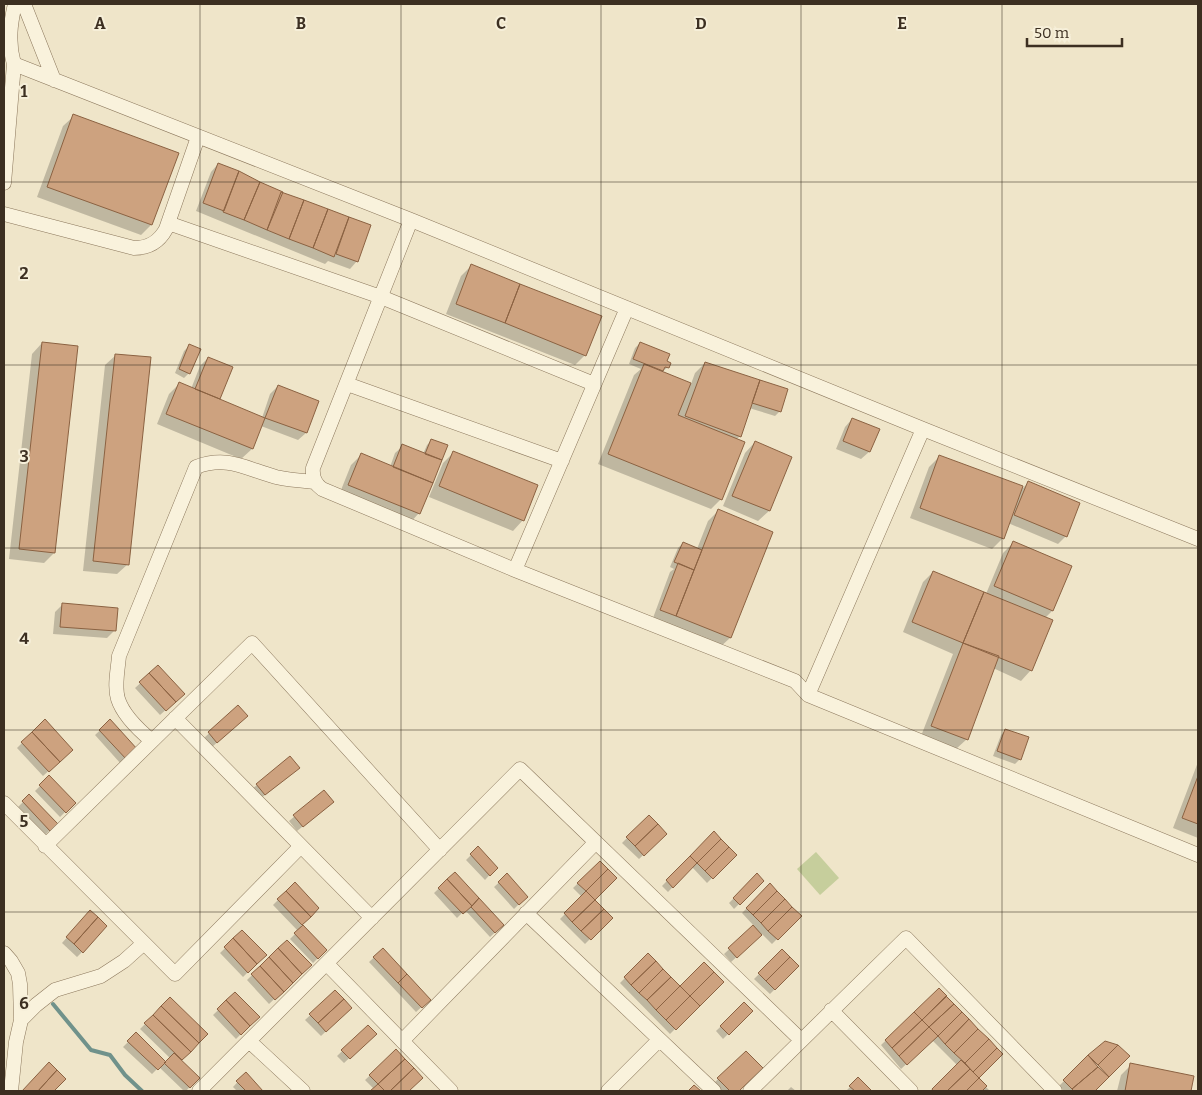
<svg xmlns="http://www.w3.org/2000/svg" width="1202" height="1095" viewBox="0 0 1202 1095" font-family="Bitter,serif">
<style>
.green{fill:#c6ce9c}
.shadow{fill:#0003;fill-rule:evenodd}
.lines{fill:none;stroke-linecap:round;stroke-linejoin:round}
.stream{stroke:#70928b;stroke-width:4}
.building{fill:#cda27f;stroke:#8b6242}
.minor-casing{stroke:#8c785d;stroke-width:15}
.minor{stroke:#f9f2dc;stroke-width:14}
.grid{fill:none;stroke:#3c2f21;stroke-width:1;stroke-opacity:0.55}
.grid-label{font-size:16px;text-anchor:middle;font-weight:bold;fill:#3c2f21;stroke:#f6efd9;stroke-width:4;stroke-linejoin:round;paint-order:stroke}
</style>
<rect width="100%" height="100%" fill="#efe5c9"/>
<path class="green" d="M816,852l23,26 -19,17 -23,-26z"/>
<path class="shadow" d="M74,116l103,38 -26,71 -10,10 -104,-38 26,-71z
M218,164l64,30 88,31 -13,36 -7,8 -22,-8 -3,3 -129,-53 15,-39z
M471,266l114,89 -10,10 -129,-51 15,-38z
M42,343l12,210 -10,10 -35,-4 23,-205z
M640,343l25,19 3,5 -6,5 29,12 4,-11 10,-10 75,48 -5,5 -26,-8 -9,28 -4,4 -15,59 -10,10 -113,-45 36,-89 7,-6 -12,-5 6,-16z
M189,346v27l-5,5 -9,-5 9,-22z
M116,355l12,209 -11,10 -34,-3 22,-206z
M208,358l11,41 -1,1 44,18 8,-24 8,-8 39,15 -11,32 -8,7 -37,-14 -9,23 -11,10 -84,-35 12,-30 10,-10 12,5 9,-23z
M852,419l26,11 -9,22 -8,7 -25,-10 9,-22z
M432,440l-13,73 -10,11 -70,-29 12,-30 10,-10 29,12 5,-14 8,-7 20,8 4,-9z
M755,442l36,15 -22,54 -11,10 -35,-15 22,-53z
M454,452l69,68 -10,11 -84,-34 14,-34z
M939,457l84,31 5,-5 38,53 -8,8 -50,-21 -5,15 -11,11 -82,-31 19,-51z
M718,511l54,21 -42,106 -11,10 -66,-30 17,-46 4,-3 -4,-2 8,-19 5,-5 14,6 11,-28z
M1013,543l58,24 -19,44 -7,7 -14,52 -10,11 -28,-13 -26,71 -11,10 -35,-13 32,-82 -50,-22 20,-50 10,-10 53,22 17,-41z
M62,605l53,25 -8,8 -54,-4 2,-22z
M158,667l20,32 -18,16 -25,-27z
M238,707l3,14 -29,26 -8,-9z
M44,721l22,34 -23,21 -26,-28z
M110,721l26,28 -15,15 -26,-29z
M1006,730l14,29 -5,5 -22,-8 8,-21z
M1198,762v76l-25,-10z
M293,773l-33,26 -8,-10 5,-4z
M49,777l25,26 -14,14 -25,-26z
M324,792l3,15 -30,24 -8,-10z
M29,796l27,28 -11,11 -27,-28z
M648,817l17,17 -26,25 -17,-16z
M714,833l21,22 -28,28 -15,-16 -24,25 -6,-6z
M478,848l18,20 -11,12 -19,-20z
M600,862l-7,38 18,18 -26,26 -25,-25 22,-22 -9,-9z
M455,873l48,52 -13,12 -25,-27 -8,8 -23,-25z
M507,875l19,22 -12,12 -20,-22z
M757,875l5,6 -28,28 -5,-6z
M294,884l23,24 -16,17 25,25 -13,13 -23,-24 8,-8 -25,-26z
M770,885l30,31 -28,28 -10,-10 -31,28 -7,-8 30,-28 -12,-13z
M86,916l-4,36 -5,5 -15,-14z
M242,932l23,23 -22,22 -23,-24z
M287,941l23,24 -41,39 -22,-24z
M382,950l47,50 -13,12 -47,-50z
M782,951l16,15 -28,28 -16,-15z
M648,955l32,33 42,-6 -52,52 -50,-51z
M939,990l38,88 13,13h-59l26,-26 -25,-25 -31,29 -20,-24z
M335,992l15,16 -29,28 -16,-16z
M235,994l23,23 -22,22 -23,-24z
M170,999l36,35 -26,26 18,18 -12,13h-2l-25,-24 -7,7 -29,-27 13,-13 30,29 4,-5 -30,-29z
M744,1004l7,7 -28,28 -7,-8z
M368,1026l7,8 -31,29 -7,-7z
M1104,1043l24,13 -35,35h-29l-5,-5 26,-26zM1095,1060l12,15 -10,-7z
M396,1051l26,27 -14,13h-36l2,-2 -9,-9z
M746,1052l15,16 -24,23h-16l-7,-8z
M1131,1065l61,12 -2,14h-73l4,-16z
M245,1074l17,17h-25l-4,-4z
M858,1079l12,12h-24z
M791,1087l5,4h-9z"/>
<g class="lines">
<path class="stream" d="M53,1004l38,46 19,5 15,20 17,16"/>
</g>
<path class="building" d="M73,114l106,39 -27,72 -105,-38z
M218,163l21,8 -15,40 -21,-8z
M239,171l21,11 -16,38 -21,-8z
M260,182l23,10 -16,38 -23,-10z
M281,192l23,8 -15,39 -22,-9z
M304,200l24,9 -15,39 -24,-9z
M328,209l21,8 -15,40 -21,-9z
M349,217l22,8 -13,37 -22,-8z
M471,264l49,20 -15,39 -49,-19z
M520,284l82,32 -16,40 -81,-33z
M42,342l36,4 -23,207 -36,-4z
M640,342l30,12 -3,7 4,2 -2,5 -4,-1 -2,4 -30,-12z
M189,344l12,5 -11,25 -11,-5z
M115,354l36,3 -22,208 -36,-4z
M208,357l25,10 -13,32 -25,-10z
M705,362l55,18 -19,57 -56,-21z
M644,364l47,19 -13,32 67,27 -23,58 -114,-46z
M760,380l28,9 -7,23 -29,-9z
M179,382l86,36 -12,31 -87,-35z
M278,385l41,16 -12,32 -42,-15z
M852,418l28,11 -10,23 -27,-11z
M431,439l17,6 -6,15 -17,-6z
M755,441l37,16 -22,54 -38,-15z
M402,444l40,16 -9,23 -40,-16z
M453,451l85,34 -14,36 -85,-35z
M361,453l72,30 -13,31 -72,-29z
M939,455l84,31 -19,53 -84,-31z
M1028,481l52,22 -13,34 -53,-22z
M718,509l55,23 -42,106 -55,-22z
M1013,541l59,25 -19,45 -59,-25z
M683,542l19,8 -8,20 -20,-8z
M678,563l16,7 -18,46 -16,-6z
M933,571l51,21 -21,51 -51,-21z
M984,592l69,28 -21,51 -69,-28z
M62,603l56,5 -2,23 -56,-4z
M963,643l36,13 -31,84 -37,-14z
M158,665l27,29 -9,8 -27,-29z
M149,673l27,29 -10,9 -27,-29z
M238,705l10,11 -31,27 -9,-11z
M45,719l28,31 -13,12 -28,-30z
M110,719l28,31 -11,10 -28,-30z
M1005,729l24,8 -8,23 -24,-9z
M32,732l28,30 -11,10 -28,-30z
M290,756l10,12 -35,27 -9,-11z
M49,775l27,28 -10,10 -27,-28z
M1198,776v48l-16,-6z
M324,790l10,12 -31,25 -10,-12z
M29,794l29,30 -8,7 -28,-30z
M649,815l9,9 -23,22 -9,-9z
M658,824l9,10 -23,22 -9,-10z
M714,831l7,8 -24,24 -7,-7z
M721,839l8,8 -24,24 -8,-8z
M478,846l20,22 -8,8 -20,-22z
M729,847l8,8 -24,24 -8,-8z
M690,856l7,7 -24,25 -7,-8z
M600,861l8,8 -22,22 -9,-8z
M608,869l9,9 -22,22 -9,-9z
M455,872l24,26 -7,8 -25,-27z
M507,873l21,24 -9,8 -21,-23z
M757,873l7,8 -24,24 -7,-7z
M447,879l25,27 -9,8 -25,-26z
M295,882l24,26 -8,9 -25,-26z
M770,883l7,8 -24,24 -7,-7z
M286,891l25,26 -9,8 -25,-26z
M586,891l9,9 -23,22 -8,-9z
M777,891l8,8 -24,24 -8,-8z
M479,898l25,27 -9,8 -24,-26z
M785,899l7,8 -24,24 -7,-8z
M595,900l9,9 -23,22 -9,-9z
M792,907l10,9 -24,24 -10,-9z
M604,909l9,9 -22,22 -10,-9z
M90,910l8,7 -24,27 -8,-7z
M98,917l9,9 -24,27 -9,-9z
M303,925l24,25 -9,9 -24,-26z
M753,925l9,10 -25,23 -9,-10z
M242,930l25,25 -10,9 -24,-26z
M233,938l24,26 -9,9 -24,-26z
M287,940l25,25 -10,9 -24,-26z
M278,948l24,26 -9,9 -24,-26z
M383,948l24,26 -9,9 -25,-26z
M782,949l8,8 -24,24 -8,-8z
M648,953l8,8 -25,24 -7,-8z
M269,957l24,26 -9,9 -24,-26z
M790,957l9,9 -24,24 -9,-9z
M656,961l7,8 -24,24 -8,-8z
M704,962l10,10 -24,24 -10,-10z
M260,966l24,26 -9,8 -24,-26z
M663,969l8,8 -24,23 -8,-7z
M714,972l10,10 -24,24 -10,-10z
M407,974l24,26 -9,8 -24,-25z
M671,977l9,9 -24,24 -9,-10z
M680,986l10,10 -24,24 -10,-10z
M939,988l8,8 -25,24 -8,-8z
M335,990l9,9 -26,24 -9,-9z
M235,992l25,25 -10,9 -24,-26z
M690,996l10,10 -24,24 -10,-10z
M946,996l8,8 -25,23 -7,-7z
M170,997l38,37 -9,9 -38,-37z
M344,999l8,9 -26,24 -8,-9z
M226,1000l24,26 -9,9 -24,-26z
M744,1002l9,9 -24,24 -9,-9z
M954,1004l8,8 -24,24 -9,-9z
M161,1006l38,37 -8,9 -38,-37z
M914,1012l8,8 -30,28 -7,-8z
M962,1012l7,7 -24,25 -7,-8z
M153,1015l38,37 -9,8 -38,-37z
M969,1019l9,10 -24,24 -9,-9z
M922,1020l7,7 -30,29 -7,-8z
M368,1025l9,9 -27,25 -9,-9z
M929,1027l9,9 -31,29 -8,-9z
M978,1029l11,10 -24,24 -11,-10z
M136,1032l30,30 -8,8 -31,-29z
M989,1039l8,9 -24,24 -8,-9z
M1105,1041l13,4 -20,20 -10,-10z
M1118,1045l12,11 -21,21 -11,-12z
M997,1048l6,6 -24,24 -6,-6z
M396,1049l9,10 -27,25 -9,-9z
M746,1051l17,17 -24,23h-9l-13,-13z
M174,1053l26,25 -10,10 -26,-25z
M1088,1055l10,12 -26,22 -9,-9z
M405,1059l9,9 -24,23h-5l-7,-7z
M961,1060l9,9 -23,22h-14l-1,-2z
M49,1062l8,8 -19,21h-16z
M1130,1063l64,13 -3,15h-66z
M1098,1067l11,10 -14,14h-21l-2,-2z
M414,1068l9,10 -14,13h-19z
M970,1069l9,9 -13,13h-19z
M57,1070l9,9 -12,12h-16z
M246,1072l17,19h-17l-10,-10z
M858,1077l14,14h-17l-6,-5z
M979,1078l8,8 -5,5h-16z
M378,1084l7,7h-15z
M694,1085l7,6h-13z"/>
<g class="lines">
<defs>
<path id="minor" d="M24,4l30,76
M14,64l397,156 512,209 275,110
M4,183l10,-119c-6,-21 -4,-39 1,-60
M4,214l130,34c15,0 25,-6 32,-19l32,-92
M411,220l-98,248c-1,9 2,16 9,21l193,81 280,111 13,14 390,160
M168,223l213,74 213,87
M347,384l215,77
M515,570l112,-262
M808,695l115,-266
M175,718l197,200
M152,741c-12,-10 -29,-26 -34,-42 -4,-13 0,-30 1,-43l77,-189c32,-12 50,2 80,10 13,3 27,4 39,5
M4,803l171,171 126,-128
M45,846l207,-203 188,207
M526,913l188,178
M4,953l7,8 7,12 2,11 1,36 -5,22 -5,49
M327,964l124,127
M831,1010l80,81
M21,1020l15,-15 19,-15 46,-14 23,-15 20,-18
M249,1041l54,50
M402,1041l194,-199
M199,1091l321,-322 281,271
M608,1091l51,-51
M750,1091l156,-153 149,153"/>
</defs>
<use href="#minor" class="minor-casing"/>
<use href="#minor" class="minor"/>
</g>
<path class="grid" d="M200,4v1087M401,4v1087M601,4v1087M801,4v1087M1002,4v1087M4,182h1194M4,365h1194M4,548h1194M4,730h1194M4,912h1194"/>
<g class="grid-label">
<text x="100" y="29">A</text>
<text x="301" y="29">B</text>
<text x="501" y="29">C</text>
<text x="701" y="29">D</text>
<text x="902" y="29">E</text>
<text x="24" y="97">1</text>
<text x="24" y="279">2</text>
<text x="24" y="462">3</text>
<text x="24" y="644">4</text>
<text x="24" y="827">5</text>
<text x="24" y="1009">6</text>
</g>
<rect width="1202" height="1095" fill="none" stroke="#3c2f21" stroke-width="10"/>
<path d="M1027 38v8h95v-8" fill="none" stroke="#3c2f21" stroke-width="2.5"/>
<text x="1034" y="38" font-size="15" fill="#3c2f21" stroke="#f6efd9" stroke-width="4" paint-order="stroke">50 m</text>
</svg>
